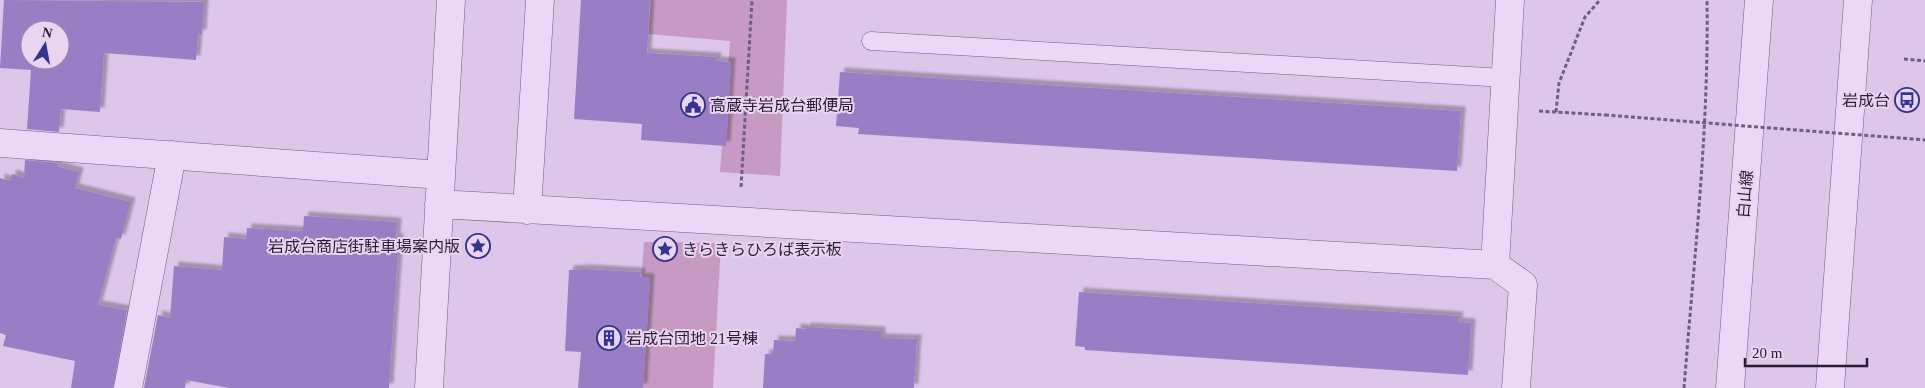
<svg xmlns="http://www.w3.org/2000/svg" width="1925" height="388" viewBox="0 0 1925 388" font-family="'Times New Roman','Noto Sans JP',serif">
<style>
.green{fill:#c79ac3}
.building{fill:#9a7ec5;fill-rule:evenodd;filter:url(#shadow)}
.lines{fill:none;stroke-linecap:round;stroke-linejoin:round}
.service-casing{stroke:#705d84;stroke-width:19}
.minor-casing{stroke:#705d84;stroke-width:29}
.tertiary-casing{stroke:#705d84;stroke-width:29}
.path{stroke:#705d84;stroke-width:3;stroke-dasharray:4 2.5;stroke-linecap:butt}
.service{stroke:#ecd7f6;stroke-width:18}
.minor{stroke:#ecd7f6;stroke-width:28}
.tertiary{stroke:#ecd7f6;stroke-width:28}
.path-bridge{stroke:#705d84;stroke-width:3;stroke-dasharray:4 2.5;stroke-linecap:butt}
.labels{text-anchor:middle;dominant-baseline:central;stroke-width:4;stroke-linejoin:round;paint-order:stroke}
.poi-label{font-size:16px;fill:#291f35;stroke:#e9d4f2;text-anchor:start}
.street-label{font-size:16px;fill:#291f35;stroke:#e9d4f2}
</style>
<defs>
<filter id="shadow"><feDropShadow dx="4.5" dy="-4.5" stdDeviation="1" flood-color="#0004"/></filter>
</defs>
<rect width="100%" height="100%" fill="#dec5ea"/>
<path class="green" d="M651,0h136l-7,176 -60,-4 10,-131 -82,-7z
M644,242l77,1 -8,145h-79z"/>
<path class="building" d="M4,0l200,2 -2,32h-4l-2,26 -92,-7 -4,59 -39,-3 -2,23 -32,-3 4,-59 -31,-2zM30,30h30v30h-30z
M581,0h69l-3,53 70,4 -1,4 15,1 -5,84 -85,-6 1,-16 -68,-5z
M840,72l621,39 -4,60 -599,-37 1,-6 -23,-2z
M25,160l32,3v3l22,6 -4,16 56,14 -10,37 -5,-1 -18,67 29,5 -14,78h-42l4,-27 -72,-15 3,-11 -6,-2v-155l10,3 2,-7 12,4z
M304,216l93,6 -1,16h3l-10,150h-160l-43,-8 -1,8h-41l14,-73 12,3 4,-52 48,4 2,-33 22,2 1,-11 56,3z
M586,269l55,3 -1,5 10,1 -7,110h-65l3,-36 -16,-1 4,-81z
M1079,292l380,24 -1,6 13,1 -3,52 -383,-25v-3l-10,-1z
M806,327l75,4v7l36,1 -3,49h-151l2,-34h8l1,-14 21,1 1,-13 10,1z"/>
<g class="lines">
<defs>
<path id="service" d="M871,41l634,37"/>
<path id="minor" d="M1510,0l-15,265 28,20 -7,103
M0,143l441,32
M439,204l1056,61
M527,210l13,-210
M128,388l44,-233
M429,388l22,-388"/>
<path id="tertiary" d="M1730,388l29,-388
M1830,388l28,-388"/>
</defs>
<use href="#service" class="service-casing"/>
<use href="#minor" class="minor-casing"/>
<use href="#tertiary" class="tertiary-casing"/>
<path class="path" d="M1904,59l21,2
M1539,111l66,4
M1556,112l3,-29 26,-66 15,-17
M741,187l11,-187
M1684,388c10,-129 25,-259 23,-388"/>
<use href="#service" class="service"/>
<use href="#minor" class="minor"/>
<use href="#tertiary" class="tertiary"/>
<path class="path-bridge" d="M1605,115l320,25"/>
</g>
<defs>
<symbol id="bus-ring" viewBox="-11 -11 22 22"><circle r="9.5" fill="#e9d4f2" stroke="#32348e" stroke-width="1.5"/><path d="M-5-6H5V4H4V6H2V4H-2V6H-4V4H-5ZM-3.5-4V0h7V-4ZM-3.5 1.2v1.5H-2V1.2ZM2 1.2v1.5H3.5V1.2Z" fill="#32348e"/></symbol>
<symbol id="civic-ring" viewBox="-11 -11 22 22"><circle r="9.5" fill="#e9d4f2" stroke="#32348e" stroke-width="1.5"/><path d="M-.6-6.5H3V-4.5H.6V-3L4-1V1h2V6H-6V1h2V-1L-.6-3ZM-1.2 2.5V6h2.4V2.5Z" fill="#32348e"/></symbol>
<symbol id="sight-ring" viewBox="-11 -11 22 22"><circle r="9.5" fill="#e9d4f2" stroke="#32348e" stroke-width="1.5"/><path d="M0-6L1.8-2.2L6-1.7L2.9 1.2L3.7 5.4L0 3.3L-3.7 5.4L-2.9 1.2L-6-1.7L-1.8-2.2Z" fill="#32348e"/></symbol>
<symbol id="building-ring" viewBox="-11 -11 22 22"><circle r="9.5" fill="#e9d4f2" stroke="#32348e" stroke-width="1.5"/><path d="M-4-6H4V6H1V3H-1V6H-4ZM-2.5-4.3h1.7v1.8h-1.7ZM.8-4.3h1.7v1.8H.8ZM-2.5-1h1.7V.8h-1.7ZM.8-1h1.7V.8H.8Z" fill="#32348e"/></symbol>
</defs>
<g fill-rule="evenodd">
<use href="#bus-ring" x="1893" y="86" width="28" height="28"/>
<use href="#civic-ring" x="679" y="91" width="28" height="28"/>
<use href="#sight-ring" x="464" y="232" width="28" height="28"/>
<use href="#sight-ring" x="651" y="235" width="28" height="28"/>
<use href="#building-ring" x="595" y="324" width="28" height="28"/>
</g>
<g class="labels">
<g class="poi-label">
<text x="1890" y="100" text-anchor="end">岩成台</text>
<text x="710" y="105">高蔵寺岩成台郵便局</text>
<text x="460" y="246" text-anchor="end">岩成台商店街駐車場案内版</text>
<text x="682" y="249">きらきらひろば表示板</text>
<text x="626" y="338">岩成台団地 21号棟</text>
</g>
<g class="street-label">
<text transform="translate(1745 194) rotate(-85)">白山線</text>
</g>
</g>
<g transform="translate(45 45) rotate(11)"><circle r="24" fill="#e9d4f2" stroke="#9c8ca6"/>
<path d="M0-4L9 19L0 12L-9 19Z" fill="#32348e"/>
<text y="-8" font-size="14" font-weight="bold" text-anchor="middle" fill="#291f35">N</text>
</g>
<path d="M1745 358v8h122v-8" fill="none" stroke="#291f35" stroke-width="2.5"/>
<text x="1752" y="358" font-size="15" fill="#291f35" stroke="#e9d4f2" stroke-width="4" paint-order="stroke">20 m</text>
</svg>
